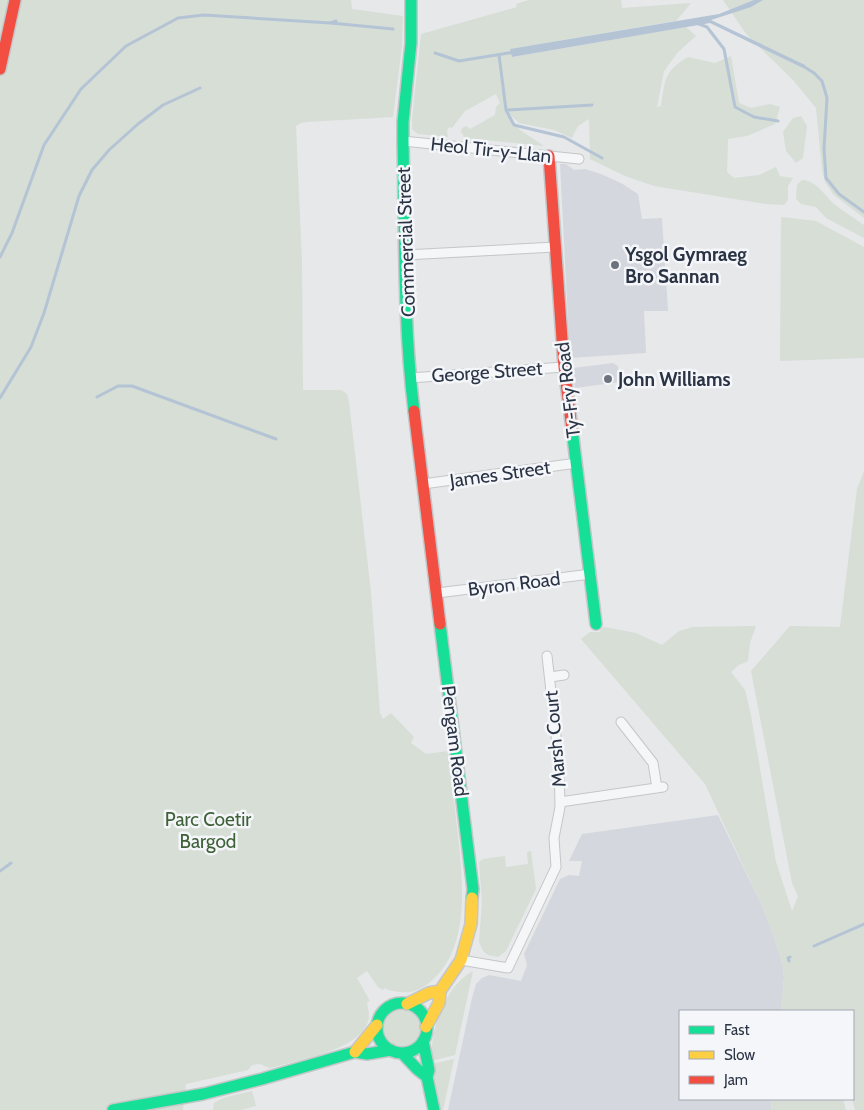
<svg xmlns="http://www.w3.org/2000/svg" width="864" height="1110" viewBox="0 0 864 1110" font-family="Cabin,sans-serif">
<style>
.built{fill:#d4d7dd}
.green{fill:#d6ded6}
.water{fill:#b4c4d5}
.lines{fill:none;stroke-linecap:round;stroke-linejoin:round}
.stream{stroke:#b4c4d5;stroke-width:3}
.street-casing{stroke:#c4c6c8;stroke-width:11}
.fast-casing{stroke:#c4c6c8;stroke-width:14}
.slow-casing{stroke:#c4c6c8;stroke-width:14}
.jam-casing{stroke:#c4c6c8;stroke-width:14}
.street{stroke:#f5f6f7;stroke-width:9}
.fast{stroke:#16e098;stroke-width:11}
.slow{stroke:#ffcf43;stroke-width:11}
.jam{stroke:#f24e42;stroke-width:11}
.poi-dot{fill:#6c737f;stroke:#f4f6f9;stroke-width:2}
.labels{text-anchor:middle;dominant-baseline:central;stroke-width:5;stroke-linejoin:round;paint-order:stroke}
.street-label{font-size:19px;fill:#2b3445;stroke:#f4f6f9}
.poi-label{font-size:19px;font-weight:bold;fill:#2b3445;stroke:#f4f6f9;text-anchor:start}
.park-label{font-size:19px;fill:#3f6138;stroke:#f4f6f9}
</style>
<rect width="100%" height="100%" fill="#e6e8ea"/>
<path class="built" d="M560,164h6l8,6 11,-1 16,5 20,9 17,11 4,25 20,-1 6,93h-24l2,42 -76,5z
M613,363l5,3 2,16 -45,6 -2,-20z
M718,815l44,91 13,34 8,27 1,11 -3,33h-101v88h92l-1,11h-323l24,-112 4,-14 6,-6 7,-3 32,6 6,-16 -3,-11 36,-75 9,-4 10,1 3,-15h-13l13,-27z"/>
<path class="green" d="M0,0h351l1,9 51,7 -1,30 -9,71 -86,5 -6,1 -5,3 6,137 1,127h38l6,4 2,8 22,190 9,121 3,6 8,-6 23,24 -3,6 15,11 22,-3c3,25 6,51 9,76 5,48 16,120 -27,155 -13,12 -29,13 -46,6l-1,2 -5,-3 -11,-16 -10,7 13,23 -3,1c1,7 3,13 1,20 -10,28 -67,37 -93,45l-5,1c-10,-3 -6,-5 -18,-3l-4,5 -62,14 -3,26h-183z
M529,0h92l1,8 69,-5 -15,18 -165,28 1,8 174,-30 10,9 -18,16 -14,19 -7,36 4,-1c4,-26 3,-35 27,-49l27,6 16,-7 8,47 12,5 19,-4 10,3 -5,17 -28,12 -19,3 -1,33 7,6 25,-3 17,-8 4,9 13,2 -5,8v14l-4,5 -18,-1 -112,-18 -29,-10 -35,-17 -1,-40 -11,7 -6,12 -18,-8 -35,-7 -14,-13 15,20 24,16 -79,-8 -4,-6 1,-4 4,-2 4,3 25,-14 1,-8 4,-4 -4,-9 -31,17 -13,17 -3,-1 -2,4 1,6 -30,-3 -6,-5v-10l9,-85 96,-27 -1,-3z
M723,0h141v218l-30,-23 -9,-13 -3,-12 -6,-62 -23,-28 -46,-45z
M801,116l6,10 -4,32 -7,5 -10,-12 -3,-19 10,-14z
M802,180c15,1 22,15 32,24 9,7 20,14 30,21v13l-38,-20 -10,-11 -15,-3 -5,-5 1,-14z
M781,217l35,4 48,26v111l-84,3z
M864,471v639h-9l-3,-11 1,-88h-72l3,-33 -1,-11 -8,-27 -13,-34 -57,-122 -124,-145 9,-7h10l1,-4 4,-1 31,6 26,12 17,-14 14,-4 63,-1 -6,17 -2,18 -9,4 -8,7 14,18 5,20 26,152 16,49 6,-15 -6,-13 -41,-212 39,-45 50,1 17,-138z
M531,851l5,38 -30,62 -8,6 -10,-2 -5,-4 -4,-9 3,-40 -3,-40 4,-3 22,-3 1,11 22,-3 -1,-12z
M473,971l-18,84 -24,6c0,-32 13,-74 42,-90z
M384 1028a18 18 0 1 1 36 0a18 18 0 1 1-36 0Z
M454,1059l-11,51h-3l-8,-46z
M252,1091l4,15 -15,4h-28l1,-7 9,-5z
M772,1099h71l3,11h-75z"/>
<path class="water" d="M754,0h9l-12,7 -40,13 94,45 -2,3 -93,-45 -198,34 -2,-8 209,-35z"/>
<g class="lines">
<path class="stream" d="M331,23l62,6
M699,24l8,3 17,22 11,58 19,10 24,4
M435,53l24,8 56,-9
M499,55l7,55 8,15 50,12 38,21
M803,66l11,7 8,8 5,17 -3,51 2,29 13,16 25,18
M506,110l86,-5
M0,257l12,-24 32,-88 37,-56 45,-43 52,-28 26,-3 126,8 6,-2
M97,397l21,-11h14l144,53
M0,398l31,-51 13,-34 35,-117 13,-26 17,-20 29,-26 25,-19 37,-17
M0,871l11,-8
M814,946l50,-22
M789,961l-1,-3 2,-1"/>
<defs>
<path id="street" d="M403,141l176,18
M405,255l150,-8
M410,378l154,-11
M423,484l154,-21
M437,593l154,-19
M550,677l14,-2
M621,722l32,41 4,25
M560,802l103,-15
M461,960l47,8 48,-101 -2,-29 6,-31 -1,-45 -12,-106"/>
<path id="fast" d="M411,0v43l-8,79v19c2,90 0,181 11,270
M572,429l24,195
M440,624l33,265 -1,9
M377 1028a25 25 0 1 1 50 0a25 25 0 1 1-50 0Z
M423,1041l6,29 -2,7 7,33
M402,1053l15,16 10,8
M113,1110l90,-16 59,-15 93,-27 12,2 24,-4"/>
<path id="slow" d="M407,1004l22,-11 11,-2
M426,1027l13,-24 1,-12 21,-31 10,-36 1,-26
M355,1052l22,-27"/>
<path id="jam" d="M0,69l15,-69
M549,156l15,211 8,62
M414,411l26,213"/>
</defs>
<use href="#street" class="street-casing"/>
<use href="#fast" class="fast-casing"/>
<use href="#slow" class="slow-casing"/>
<use href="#jam" class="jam-casing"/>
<use href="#street" class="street"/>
<use href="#fast" class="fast"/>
<use href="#slow" class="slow"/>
<use href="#jam" class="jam"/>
</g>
<g class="poi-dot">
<circle cx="615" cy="265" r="5"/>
<circle cx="608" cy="379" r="5"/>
</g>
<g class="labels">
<g class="street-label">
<text transform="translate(491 150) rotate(6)">Heol Tir-y-Llan</text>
<text transform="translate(406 242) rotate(-92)">Commercial Street</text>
<text transform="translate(487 372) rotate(-4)">George Street</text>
<text transform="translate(568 390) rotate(-97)">Ty-Fry Road</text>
<text transform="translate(500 474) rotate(-8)">James Street</text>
<text transform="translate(514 584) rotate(-7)">Byron Road</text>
<text transform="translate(555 739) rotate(-95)">Marsh Court</text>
<text transform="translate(455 741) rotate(83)">Pengam Road</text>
</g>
<g class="poi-label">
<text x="625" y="254">Ysgol Gymraeg<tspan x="625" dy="22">Bro Sannan</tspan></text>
<text x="618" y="379">John Williams</text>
</g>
<g class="park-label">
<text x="208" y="819">Parc Coetir<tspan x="208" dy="22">Bargod</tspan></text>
</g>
</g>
<rect x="679" y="1010" width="175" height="90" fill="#f4f6f9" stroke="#a4a8b1"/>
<rect x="689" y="1026" width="25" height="8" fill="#16e098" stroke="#a4a8b1"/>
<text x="724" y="1035" font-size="15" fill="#2b3445">Fast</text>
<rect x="689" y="1051" width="25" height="8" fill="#ffcf43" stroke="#a4a8b1"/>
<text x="724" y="1060" font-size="15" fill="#2b3445">Slow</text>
<rect x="689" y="1076" width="25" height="8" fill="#f24e42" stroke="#a4a8b1"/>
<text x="724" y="1085" font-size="15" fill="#2b3445">Jam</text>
</svg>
